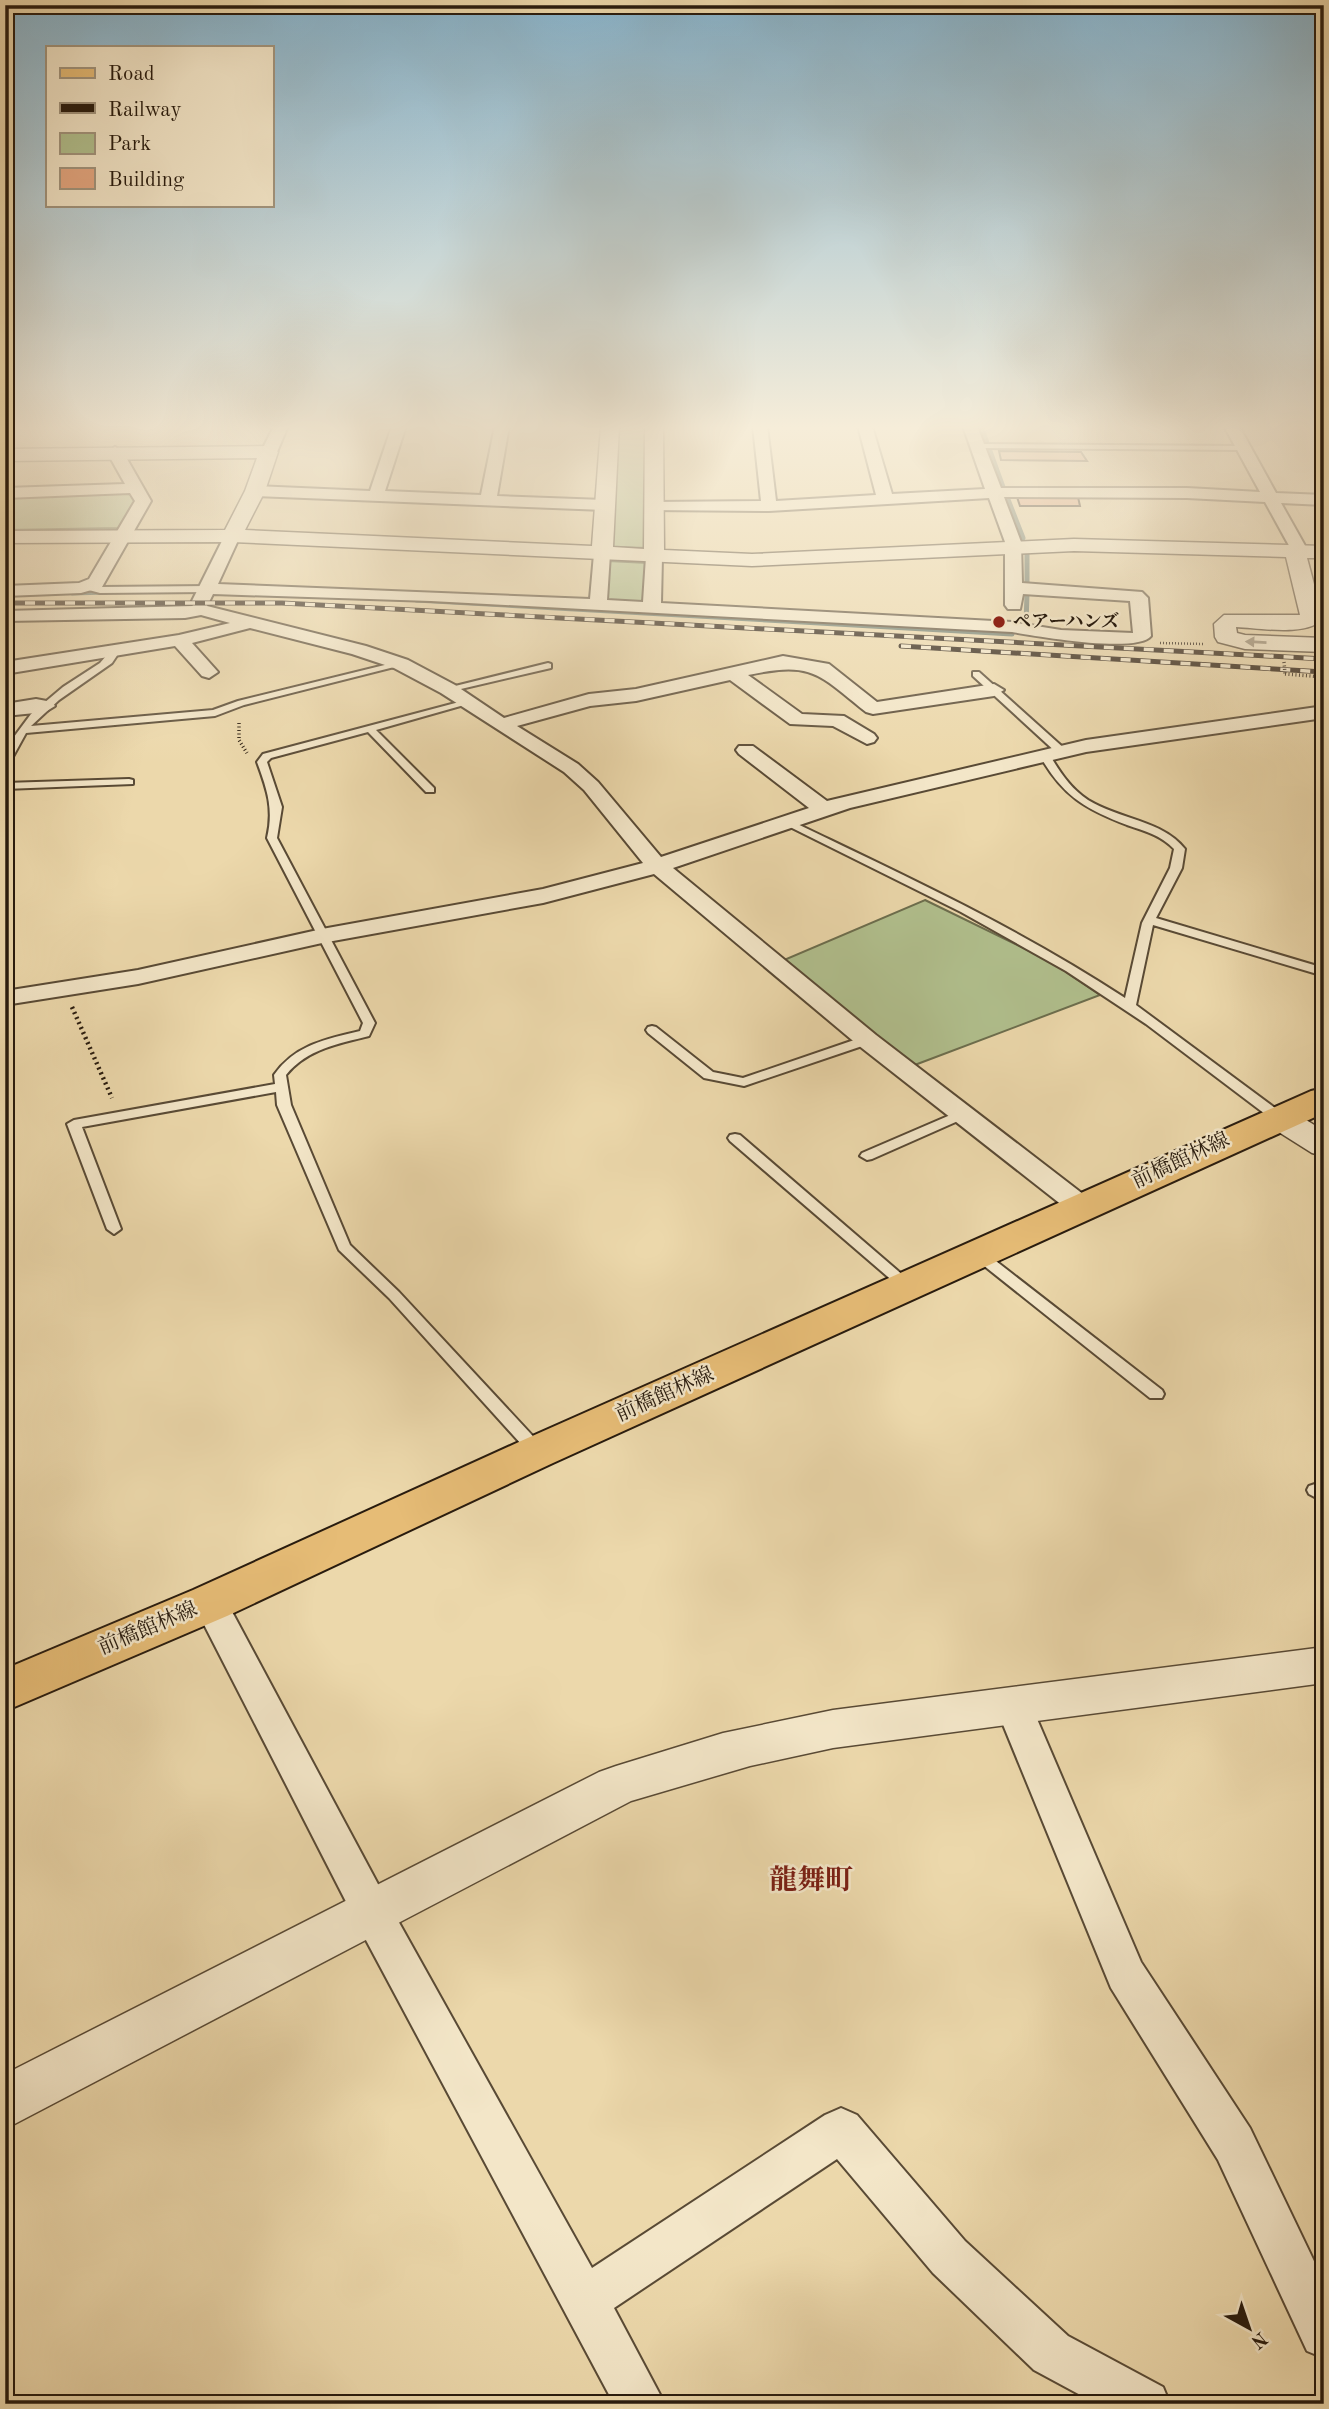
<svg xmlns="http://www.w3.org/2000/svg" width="1329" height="2409" viewBox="0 0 1329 2409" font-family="'Old Standard TT','Noto Serif JP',serif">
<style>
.green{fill:#b1c08e;stroke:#6c6e4e;stroke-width:2}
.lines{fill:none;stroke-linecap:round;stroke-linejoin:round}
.stream{stroke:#6c7a6c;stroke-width:5}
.building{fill:#e5a882;stroke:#281b0e;stroke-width:2}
.service-casing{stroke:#594a35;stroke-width:4}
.minor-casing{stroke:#594a35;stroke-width:4}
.tertiary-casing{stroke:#594a35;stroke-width:3}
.primary-casing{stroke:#281b0e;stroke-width:4}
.path-far2{stroke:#281b0e;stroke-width:2.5;stroke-dasharray:1 2;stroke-linecap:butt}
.path-far1{stroke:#281b0e;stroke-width:3.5;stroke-dasharray:1 2.5;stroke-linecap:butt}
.path{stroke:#281b0e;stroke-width:4.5;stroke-dasharray:2 3.5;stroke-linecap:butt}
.service{fill:#f3e6c8;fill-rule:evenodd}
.minor{fill:#f3e6c8;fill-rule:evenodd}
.tertiary{fill:#f3e6c8;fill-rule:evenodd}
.primary{fill:#e6bc76;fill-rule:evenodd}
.rail-casing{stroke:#281b0e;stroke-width:5}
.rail{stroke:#f3e6c8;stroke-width:3.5;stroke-dasharray:10;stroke-linecap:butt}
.path-bridge{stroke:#281b0e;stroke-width:3.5;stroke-dasharray:1 2.5;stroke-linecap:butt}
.oneway{fill:#988b74}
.poi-dot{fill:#8f2418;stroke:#f3e6c8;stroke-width:2.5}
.labels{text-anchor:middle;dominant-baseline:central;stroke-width:5;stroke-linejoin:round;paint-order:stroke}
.far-poi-label{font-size:18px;font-weight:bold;fill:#281b0e;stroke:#f3e6c8;text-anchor:start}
.street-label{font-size:21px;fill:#281b0e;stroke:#f3e6c8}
.near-quarter-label{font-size:28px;font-weight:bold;fill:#7a1f14;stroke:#f3e6c8}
</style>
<rect width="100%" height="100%" fill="#ecd8ab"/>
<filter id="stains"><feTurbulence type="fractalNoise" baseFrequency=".00286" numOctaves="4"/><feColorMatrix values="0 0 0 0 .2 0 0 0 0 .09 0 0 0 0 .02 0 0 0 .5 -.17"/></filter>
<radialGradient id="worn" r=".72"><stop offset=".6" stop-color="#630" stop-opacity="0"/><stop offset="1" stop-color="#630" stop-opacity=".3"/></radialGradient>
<path class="green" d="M614,426h34l1,122 -41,-1z
M129,492l6,5v4l-17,27 -113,2v-33z
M608,561l40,2 -2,38h-38z
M925,900l125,61 50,34 -188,71 -128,-106z"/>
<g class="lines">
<path class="stream" d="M981,426l6,17
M990,451l13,36
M1007,497l16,41
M1027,554v30
M72,593l35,-1
M416,600l596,34
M1026,624l1,-30"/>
</g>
<path class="building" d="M999,451l82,1 6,9 -86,-1z
M1017,497h61l2,9h-60z"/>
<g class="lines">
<defs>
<path id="service" d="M978,444l264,2 4,2 -4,2 -267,-2v-4z
M88,584l12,3 108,-1 4,3 -4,3 -108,1 -15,-4v-4z
M112,649l8,2 -8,12 -53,37 -28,26 182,-16 25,-9 163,-40 5,3 -162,41 -29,11 -189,17 -16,29 -5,3v-16l26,-35 32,-27 37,-24z
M548,663l3,1v4l-103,24 -5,-3z
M973,672h6l87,78v4h-8l-85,-78z
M463,701l8,2 -95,27 58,58v4h-8l-58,-60 -97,26 -4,4 15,45 -5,31 98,185 -6,13c-31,8 -62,13 -83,39l5,30 59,140 49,47 144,155 2,4 -2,4h-12l-142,-157 -50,-48 -62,-145 -1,-13 -194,35 39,102 -7,5 -7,-5 -40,-105 7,-4 201,-36 -1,-9c21,-30 52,-36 86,-44l3,-8 -96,-185c7,-29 0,-49 -10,-76l6,-8z
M1045,753l4,1c11,18 21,34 39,46 30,19 74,20 97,49l-3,19 -26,50 168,50v8l-171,-51 -17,80 147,109 2,3 -2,3h-10l-127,-96 -80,-53 -105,-59 -181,-90 1,-2h8c114,55 230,108 336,178l17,-75 28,-55 4,-19c-13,-14 -30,-18 -47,-24 -42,-16 -64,-29 -87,-69z
M129,779l4,1v4l-128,5v-6z
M652,1026l4,1 57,45 30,6 120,-41 4,-1 6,4 -2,3 -127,43 -40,-8 -56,-45 -2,-3 2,-3z
M962,1110l5,1 2,3 -2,3 -95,42 -5,1 -7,-4 2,-3z
M735,1134l5,1 172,148 2,3 -2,3h-10l-172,-148 -2,-3 2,-3z
M978,1249l5,2 179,139 2,4 -2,4h-12l-177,-141 -2,-3 2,-3z
M1315,1484l9,4v14l-15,-8 -2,-4 2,-4z"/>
<path id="minor" d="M274,426h14l-11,26 -8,5 -8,-5z
M392,426h14l-21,65 96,4 14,-69h14l-12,70 107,4 8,5 -8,5 -349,-14 -8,-5 8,-5 115,5z
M753,426h14l9,75 100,-6 -18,-69h14l20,68 93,-5 -22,-63h14l24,62h186l73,4 -36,-66h15l37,67 48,2v10l-43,-2 27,48 -8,5 -8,-5 -27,-49 -78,-4 -183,-1 17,45 1,41 120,9 6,6 3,38c-14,18 -115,0 -139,-4l-581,-31 -218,-7 -6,12 159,40 42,14 47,25 49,33 85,-24 47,-5 147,-33 46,8 48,38 117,-18 10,6 -10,6 -121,18 -7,-2c-48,-38 -53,-51 -118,-37l54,39 42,2 30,18 3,4 -3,4 -7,2 -34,-18 -43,-2 -60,-44 -94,21 -46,5 -73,20 61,38 20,18 63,75 148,-49 -70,-54 -3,-4 3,-4h14l74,55 259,-61 238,-34v12l-238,34 -236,56 -177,60 203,167 216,166 4,6 -4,6 -10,3 -10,-3 -214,-168 -204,-171 -111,29 -221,40 -184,41 -133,21v-14l133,-21 184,-41 221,-40 100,-26 -59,-73 -20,-18 -123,-79 -47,-25 -42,-14 -102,-26 -58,15 26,29 -9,6 -7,-2 -27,-30 -170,28v-12l174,-27 51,-12 -29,-8 -16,3 -180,3v-10l188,-5 -2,-3 35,-70 6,-2 8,5 -22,48 372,15 4,-45 8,-5 8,5 -3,46 36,2 3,-45 8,-5 8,5 -1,46 351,19 49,8 72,3 -3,-32 -107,-7 -3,15h-12l-3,-4v-63l-16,-44 -220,13 -120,-1 -2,-3 8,-5 106,-1z
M115,447l8,5 28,49 -49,86 -21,6 -76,3v-10l74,-3 10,-4 46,-78 -5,-8 -125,5v-10l120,-4 -18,-32z
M36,699l16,3 3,4 -10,6 -40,4v-12z
M210,1589l12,4 165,308 205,367 233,-153 16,-7 16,7 108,126 103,95 95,51 7,17h-73l-63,-34 -101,-97 -96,-114 -223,149 51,96h-51l-255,-477 -166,-324 5,-10z
M1013,1690l13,4 5,11 110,257 109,166 74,154v76l-17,-7 -89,-191 -107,-172 -116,-283 5,-11z"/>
<path id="tertiary" d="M601,426h18l-6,121 31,2 1,-123h18l1,124 88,4 322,-15 250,7v12h-17l16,60c-13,19 -65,10 -87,9l1,6 8,2 79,3v14l-79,-3 -27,-7 -3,-5 -1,-13 10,-9h76l-14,-58 -212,-6 -322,15 -520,-24 -227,1v-12l220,-1 20,-39 12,-33 -252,3v-12l264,-3 9,6 -13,39 -20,39 347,16z
M1278,1107l12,3 34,21v25l-12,-3 -46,-29 -5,-7 5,-7z
M1324,1647v36l-491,65 -83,18 -119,35 -626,328v-55l594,-302 17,-6 107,-33 110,-23z"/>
<path id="primary" d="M1324,1088v25l-771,350 -326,153 -222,95v-42l188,-79 328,-149 790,-350z"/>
</defs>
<use href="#service" class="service-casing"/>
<use href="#minor" class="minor-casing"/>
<use href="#tertiary" class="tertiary-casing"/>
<use href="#primary" class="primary-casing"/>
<path class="path-far2" d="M1160,643l44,1"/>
<path class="path-far1" d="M1285,674l39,3
M239,723v17l8,13"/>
<path class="path" d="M72,1007l40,91"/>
<use href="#service" class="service"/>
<use href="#minor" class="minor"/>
<use href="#tertiary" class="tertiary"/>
<use href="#primary" class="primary"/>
<defs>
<path id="rail" d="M5,603h277l1042,56
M901,646l423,26"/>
</defs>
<use href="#rail" class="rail-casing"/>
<use href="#rail" class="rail"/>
<path class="path-bridge" d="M1284,662l1,12"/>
</g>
<defs><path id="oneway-solid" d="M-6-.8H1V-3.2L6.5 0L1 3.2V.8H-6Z" transform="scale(1.75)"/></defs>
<use class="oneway" href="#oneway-solid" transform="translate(1256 642) rotate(-177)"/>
<linearGradient id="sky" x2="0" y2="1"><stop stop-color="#88b6d0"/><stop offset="0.56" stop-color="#f6edd9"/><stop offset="1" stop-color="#f6edd9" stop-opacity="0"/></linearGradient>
<rect width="1329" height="764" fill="url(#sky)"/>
<circle class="poi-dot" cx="999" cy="622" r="7"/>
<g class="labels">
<g class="far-poi-label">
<text x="1013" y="622">ペアーハンズ</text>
</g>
<g class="street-label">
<text transform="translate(1181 1161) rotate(-25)">前橋館林線</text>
<text transform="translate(665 1395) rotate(-24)">前橋館林線</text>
<text transform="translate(148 1629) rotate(-23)">前橋館林線</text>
</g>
<g class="near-quarter-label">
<text x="811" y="1882">龍舞町</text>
</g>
</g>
<rect width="1329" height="2409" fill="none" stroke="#ecd8ab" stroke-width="28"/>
<rect x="7" y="7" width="1315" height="2395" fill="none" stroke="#281b0e" stroke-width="3.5"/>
<rect x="14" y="14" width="1301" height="2381" fill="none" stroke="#281b0e" stroke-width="2"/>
<rect x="46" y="46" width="228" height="161" fill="#f3e6c8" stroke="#a2957e" stroke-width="2"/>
<rect x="60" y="68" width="35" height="10" fill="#e6bc76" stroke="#a2957e" stroke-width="2"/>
<text x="108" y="80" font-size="21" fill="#281b0e">Road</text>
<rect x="60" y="103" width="35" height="10" fill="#281b0e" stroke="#a2957e" stroke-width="2"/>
<text x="108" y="116" font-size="21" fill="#281b0e">Railway</text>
<rect x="60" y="133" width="35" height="21" fill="#b1c08e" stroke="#a2957e" stroke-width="2"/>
<text x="108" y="150" font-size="21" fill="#281b0e">Park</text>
<rect x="60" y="168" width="35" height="21" fill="#e5a882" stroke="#a2957e" stroke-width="2"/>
<text x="108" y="186" font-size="21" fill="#281b0e">Building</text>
<g transform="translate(1249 2328) rotate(140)" stroke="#f3e6c8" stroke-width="5" paint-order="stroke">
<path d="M0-5L12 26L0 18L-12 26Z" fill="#281b0e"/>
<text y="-10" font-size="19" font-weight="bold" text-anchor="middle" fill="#281b0e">N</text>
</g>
<rect width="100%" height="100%" filter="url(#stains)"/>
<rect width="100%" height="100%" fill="url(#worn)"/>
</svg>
